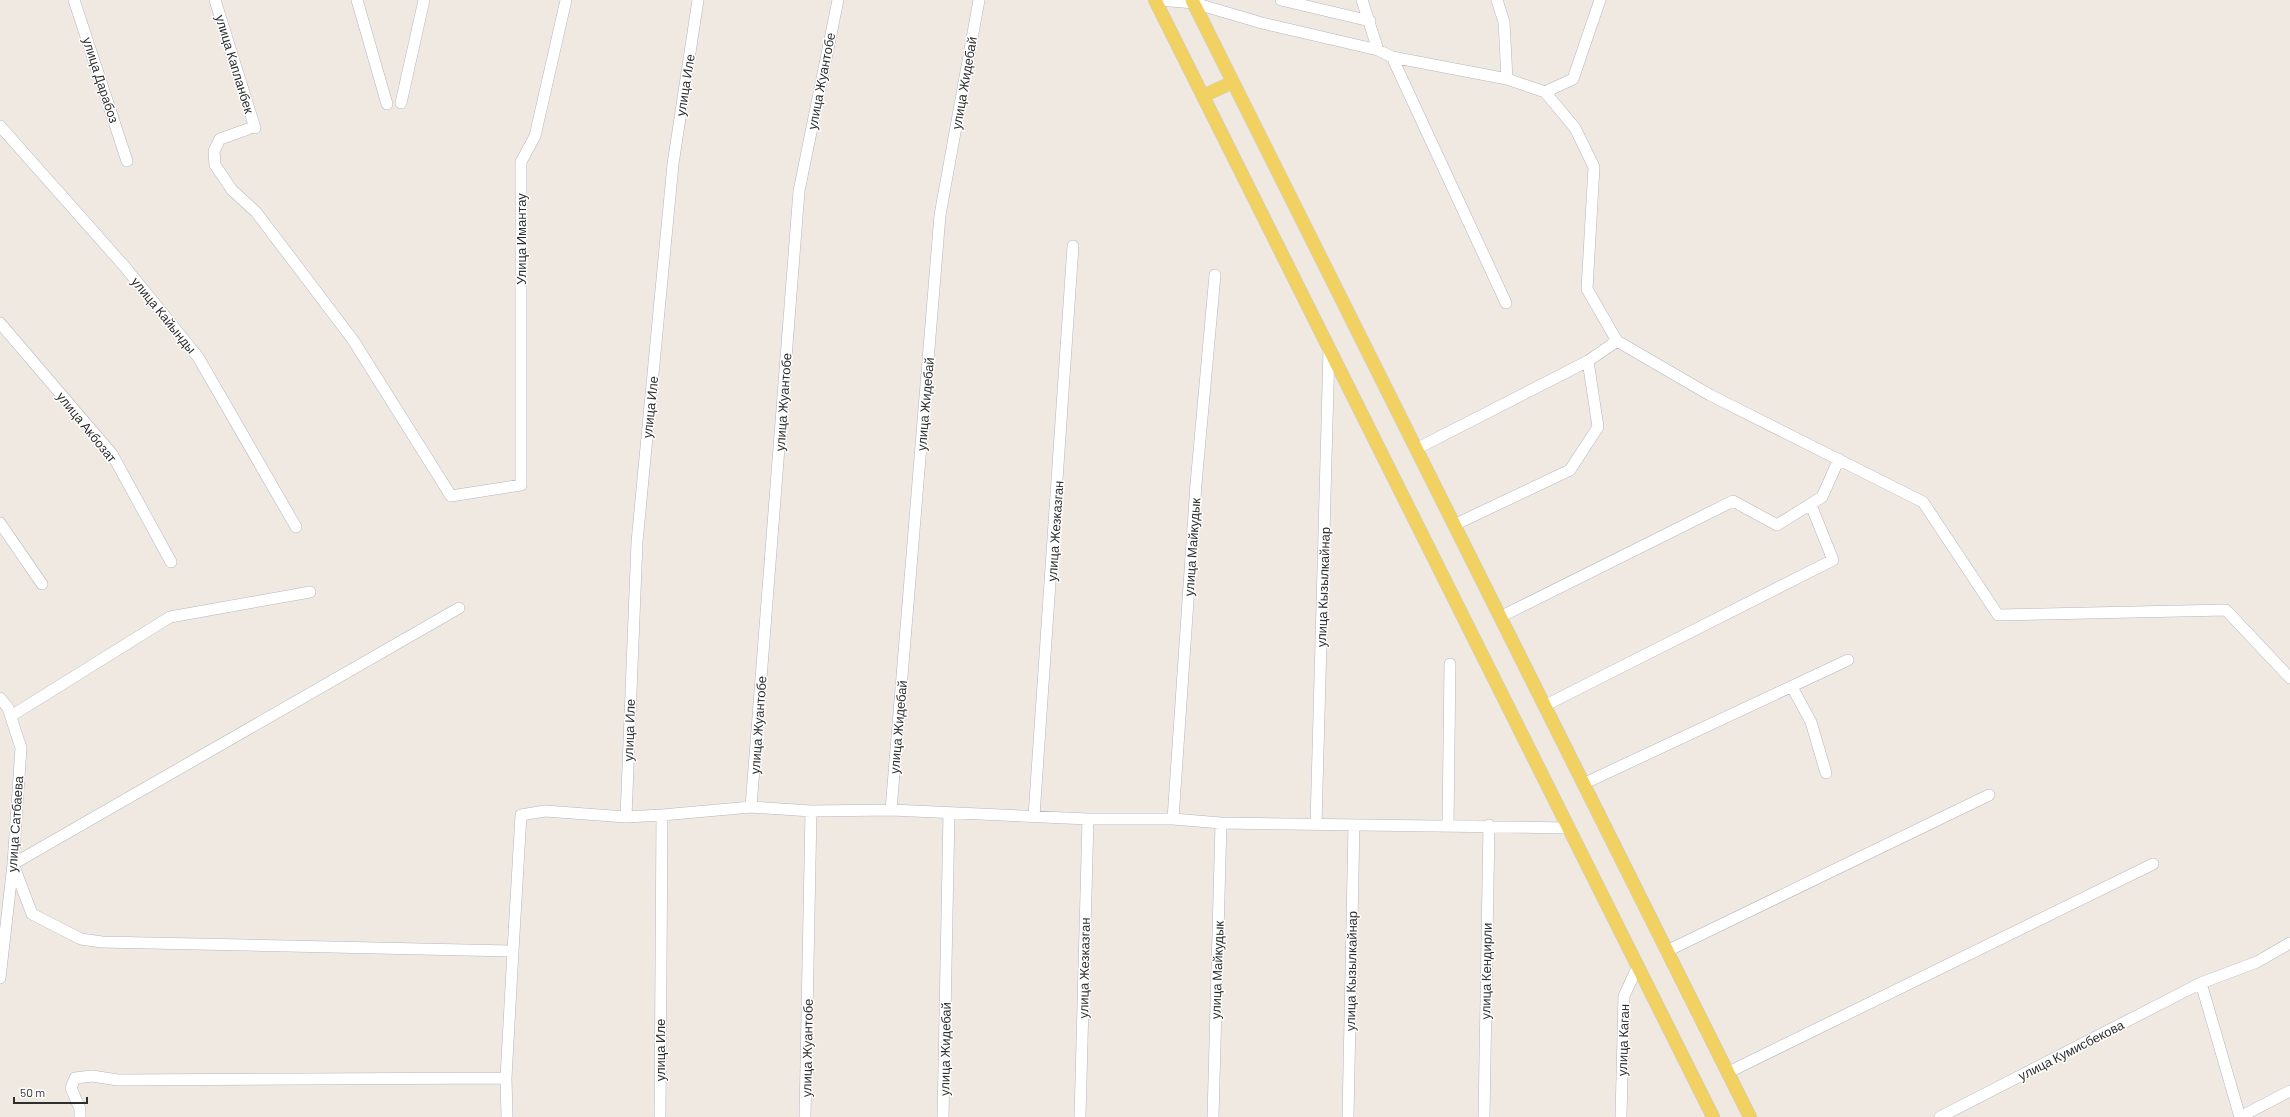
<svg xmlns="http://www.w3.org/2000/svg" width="2290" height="1117" viewBox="0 0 2290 1117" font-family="Barlow,sans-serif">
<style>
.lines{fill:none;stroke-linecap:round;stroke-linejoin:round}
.minor-casing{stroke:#b4b7c1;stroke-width:12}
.major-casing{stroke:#c9c9c9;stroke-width:14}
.minor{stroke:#fff;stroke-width:11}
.major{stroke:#f2d163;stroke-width:13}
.labels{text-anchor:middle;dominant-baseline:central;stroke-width:3;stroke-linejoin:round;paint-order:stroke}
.street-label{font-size:13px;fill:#2e2e2e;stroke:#fff}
</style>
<rect width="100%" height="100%" fill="#efe9e1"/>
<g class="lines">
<defs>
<path id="minor" d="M74,0l53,161
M215,0l40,128
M357,0l30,104
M1159,0l35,3 68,20 116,27 14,7 115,22 38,13 28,-13 27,-79
M1281,0l89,21
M1362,0l16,50
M1497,0l7,22 3,57
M1392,57l114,246
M1545,92l30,36 19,39 -7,122 30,52 93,54 213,107 75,113 228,-5 64,68
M401,103l23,-103
M0,126l125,141 73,90 98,170
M248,129l-28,10 -6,12 1,14 17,25 24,22 97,128 98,156 70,-11v-323l14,-26 31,-136
M0,323l112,131 59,108
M1416,449l172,-88 29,-20
M0,523l42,61
M1454,525l116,-55 28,-43 -10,-66
M459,608l-446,256 19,50 49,25 21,3 411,9 8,-136 24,-4 81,6 36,-2 89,-8 60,4 80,-1 197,9h85l48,4 349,5
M1500,617l233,-116 44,24 45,-28 17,-38
M1792,687l19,35 15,51
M0,698l8,10 13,40 -8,116 -13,114
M1544,706l289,-146 -22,-55
M11,716l159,-99 140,-25
M1583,784l265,-124
M751,807l48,-616 39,-191
M891,810l49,-595 39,-215
M1034,816l39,-570
M626,817l11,-275 36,-378 25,-164
M1173,819l23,-335 19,-209
M1316,824l13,-474
M1448,825l2,-161
M1667,951l322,-156
M2201,983l39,134
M1727,1073l426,-209
M506,1078l1,39
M80,1117v-8l-9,-21 4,-10 17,-2 26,4 388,-2 7,-127
M660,1117l2,-302
M805,1117l6,-306
M943,1117l6,-304
M1080,1117l8,-298
M1213,1117l8,-294
M1348,1117l6,-292
M1484,1117l5,-292
M1621,1117l3,-121 14,-30
M1940,1117l261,-134 56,-21 33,-19
M2240,1117l50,-26"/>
<path id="major" d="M1155,0l558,1117
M1192,0l558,1117
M1203,96l30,-14"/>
</defs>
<use href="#minor" class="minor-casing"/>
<use href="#major" class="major-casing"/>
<use href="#minor" class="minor"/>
<use href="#major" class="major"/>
</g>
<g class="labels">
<g class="street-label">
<text transform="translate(235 64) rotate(73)">улица Капланбек</text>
<text transform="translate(101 80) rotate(72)">улица Дарабоз</text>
<text transform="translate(821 81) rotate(-79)">улица Жуантобе</text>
<text transform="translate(964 83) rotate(-80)">улица Жидебай</text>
<text transform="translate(685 85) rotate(-81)">улица Иле</text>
<text transform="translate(521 239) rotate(-90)">Улица Имантау</text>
<text transform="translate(164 315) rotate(51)">улица Кайынды</text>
<text transform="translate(783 402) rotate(-86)">улица Жуантобе</text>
<text transform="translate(925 404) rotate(-85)">улица Жидебай</text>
<text transform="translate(650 407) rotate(-84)">улица Иле</text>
<text transform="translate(87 427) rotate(51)">улица Акбозат</text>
<text transform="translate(1055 531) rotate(-86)">улица Жезказган</text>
<text transform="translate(1192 547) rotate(-86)">улица Майкудык</text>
<text transform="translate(1323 587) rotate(-88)">улица Кызылкайнар</text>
<text transform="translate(758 725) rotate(-86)">улица Жуантобе</text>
<text transform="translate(898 727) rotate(-85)">улица Жидебай</text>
<text transform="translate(629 730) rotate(-88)">улица Иле</text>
<text transform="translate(15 824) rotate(-86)">улица Сатбаева</text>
<text transform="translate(1084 968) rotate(-89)">улица Жезказган</text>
<text transform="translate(1217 970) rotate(-88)">улица Майкудык</text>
<text transform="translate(1351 971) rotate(-89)">улица Кызылкайнар</text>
<text transform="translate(1486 971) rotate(-89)">улица Кендирли</text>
<text transform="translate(1623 1040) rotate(-88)">улица Каган</text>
<text transform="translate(807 1048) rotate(-89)">улица Жуантобе</text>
<text transform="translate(945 1049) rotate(-89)">улица Жидебай</text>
<text transform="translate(660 1050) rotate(-90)">улица Иле</text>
<text transform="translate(2071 1050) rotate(-27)">улица Кумисбекова</text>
</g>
</g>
<path d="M14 1097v6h73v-6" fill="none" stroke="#2e2e2e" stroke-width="2"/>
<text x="20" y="1097" font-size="12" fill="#2e2e2e" stroke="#ffffff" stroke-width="3" paint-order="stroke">50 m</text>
</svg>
